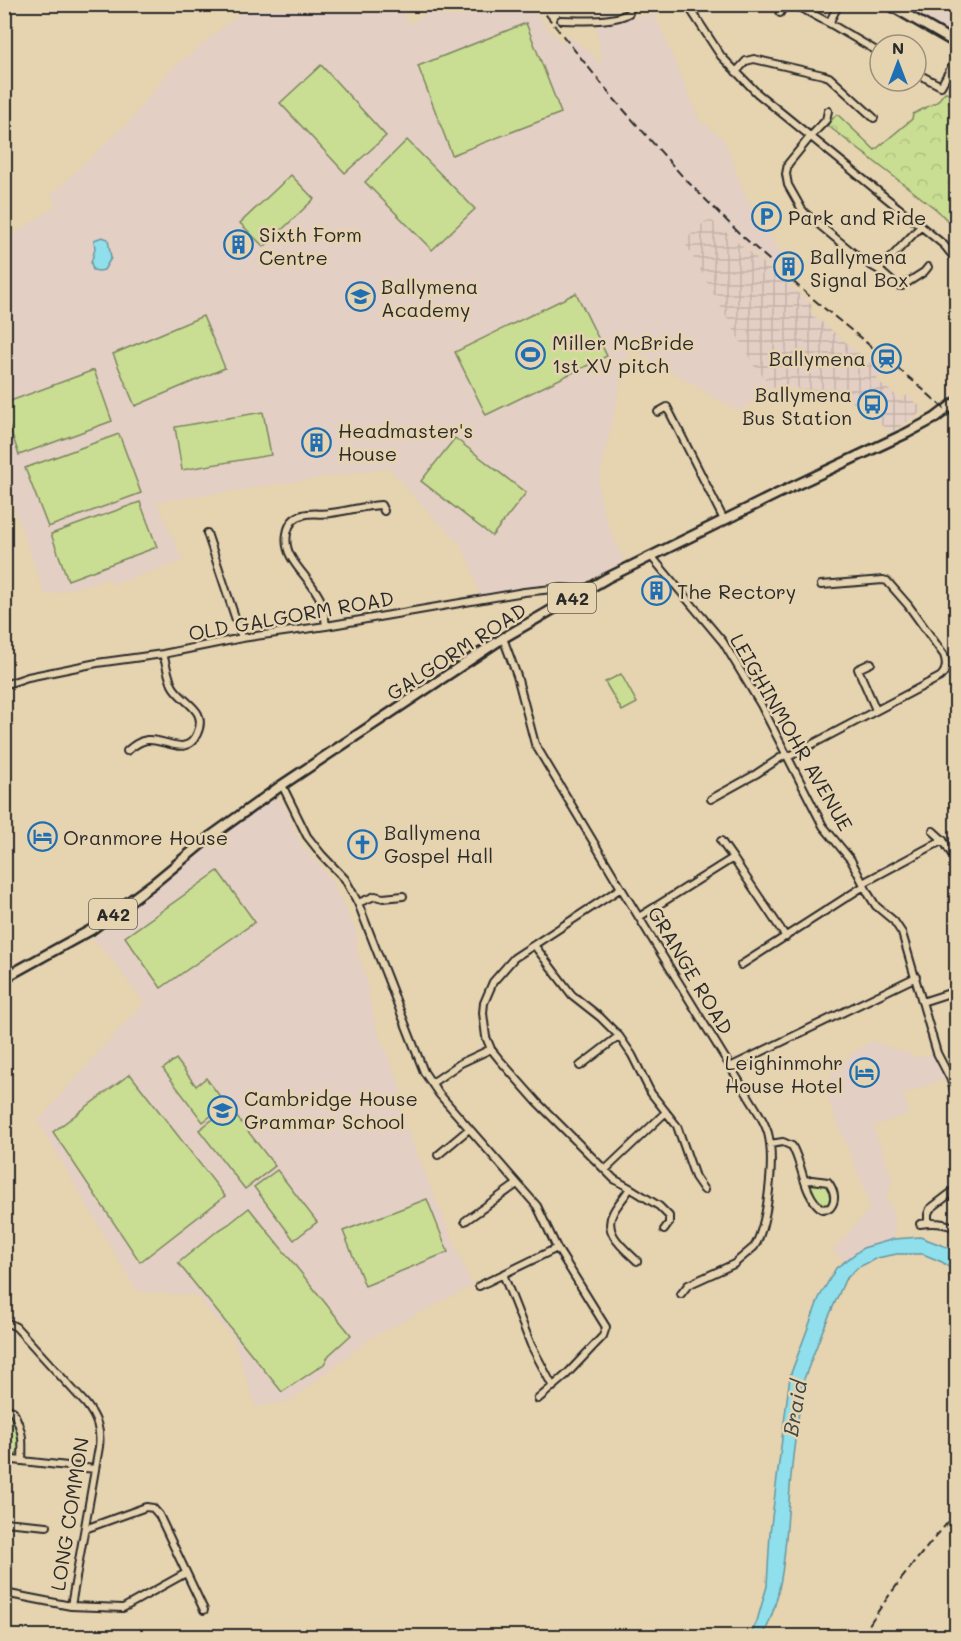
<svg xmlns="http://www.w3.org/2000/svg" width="961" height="1641" viewBox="0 0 961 1641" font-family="Mali,sans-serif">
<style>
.built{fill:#e4cfc4}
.industrial{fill:url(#industrial-grid)}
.green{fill:#c9de93;stroke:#7a845f;stroke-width:1.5}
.forest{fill:url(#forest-crowns);stroke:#7a845f;stroke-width:1.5}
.water{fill:#8fdfec;stroke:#67979f;stroke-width:1.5}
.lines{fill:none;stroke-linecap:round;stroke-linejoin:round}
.minor-casing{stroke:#2b2b2b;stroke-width:10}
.major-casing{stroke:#2b2b2b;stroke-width:13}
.minor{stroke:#e6d3b0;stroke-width:6}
.major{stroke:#e6d3b0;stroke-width:8}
.rail{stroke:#2b2b2b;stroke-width:2;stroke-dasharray:9 4.5;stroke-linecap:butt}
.labels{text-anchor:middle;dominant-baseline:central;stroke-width:5;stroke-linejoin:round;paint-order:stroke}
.shield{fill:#e6d3b0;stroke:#635d53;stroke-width:1.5}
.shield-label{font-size:18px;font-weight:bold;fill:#2b2b2b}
.poi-label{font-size:20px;fill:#2b2b2b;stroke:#e6d3b0;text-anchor:start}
.street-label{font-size:20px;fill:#2b2b2b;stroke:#e6d3b0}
.water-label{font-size:21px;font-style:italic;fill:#3a4648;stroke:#e6d3b0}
</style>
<defs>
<pattern id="industrial-grid" width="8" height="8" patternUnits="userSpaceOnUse" patternTransform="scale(1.5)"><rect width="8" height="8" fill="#e4cfc4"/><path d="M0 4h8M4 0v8" fill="none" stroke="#c4b2a9"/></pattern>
<pattern id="forest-crowns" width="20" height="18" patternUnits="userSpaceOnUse" patternTransform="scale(1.5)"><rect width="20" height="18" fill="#c9de93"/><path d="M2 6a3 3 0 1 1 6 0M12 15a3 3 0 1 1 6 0" fill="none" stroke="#adbf7f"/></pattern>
</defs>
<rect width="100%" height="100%" fill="#e6d3b0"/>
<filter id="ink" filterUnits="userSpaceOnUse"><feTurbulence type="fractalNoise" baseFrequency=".0167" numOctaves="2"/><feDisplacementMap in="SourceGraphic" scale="12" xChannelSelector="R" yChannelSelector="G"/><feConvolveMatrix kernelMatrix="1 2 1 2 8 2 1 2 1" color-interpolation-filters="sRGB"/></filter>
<g filter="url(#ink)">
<path class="built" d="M528,4l34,40 8,-7 19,14 13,14 -6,-41 59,-10 47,111 6,-2 2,6 11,8 4,5 21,55 24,40 13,19 14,14 -11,10 -77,-62 -25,23 70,125 20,22 -36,23 -102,-60 -9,4 -29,130 6,29 20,48 -42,21 -105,13 2,-3 -10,-32 -9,-17 -24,-24 -47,-52 -232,34 26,59 -71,24 -2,-7 -19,6 -46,11 -40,-114 -1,-239 51,-36 -3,-12 79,-74 37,-48 83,-67h148l10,19 34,-19z
M901,5h55v32z
M273,800h9l19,44 30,35 26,53v18l10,31 4,24 8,30 23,54 -7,11 77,186 -100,51 -82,64 -34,6 -23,-69 -36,-42 -60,-5 -99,-170 90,-102 16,-16 -32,-44 -20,-21 63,-48 55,-46 53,-39z
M871,1041l44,15 8,1 10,-4 12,26 -42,15 6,20 -36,12 20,54 -7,20 6,8 3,17 -1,14 -31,9 -18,13 -12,-11 23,-25 14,-18 -5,-17 -43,-105 31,-33z"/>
<path class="industrial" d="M709,218l103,87 -2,7 72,61 -6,7 26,20 5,-5 17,15 -33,23 -43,-35 -30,-8 -44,-2 -20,-22 -70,-125z"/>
<path class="green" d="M526,23l35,90 -109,42 -34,-89z
M321,65l65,71 -41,37 -65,-70z
M407,140l68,69 -43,41 -67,-68z
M291,175l23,24 -50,48 -24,-24z
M576,293l31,63 -121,59 -31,-63z
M203,316l22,52 -90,38 -22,-52z
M94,370l18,51 -93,34 -14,-41v-11z
M263,412l8,43 -89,15 -7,-43z
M119,434l22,59 -93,34 -23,-59z
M455,438l71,55 -34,43 -71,-55z
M140,502l17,45 -89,33 -17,-46z
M621,674l16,29 -15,8 -17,-29z
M218,871l37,51 -94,66 -36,-51z
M176,1059l20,27 10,-8 20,26 -23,18 -40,-53z
M130,1074l95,122 -85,66 -87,-130z
M229,1107l46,59 -30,23 -46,-59z
M277,1170l40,52 -23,18 -40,-53z
M813,1183c4,0 12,0 15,3 5,5 4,14 0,19 -10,1 -14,-11 -17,-20z
M427,1199l21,53 -83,34 -22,-55z
M249,1208l102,127 -22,20 -5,9 -42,28 -104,-129 38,-31 13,-8z
M5,1410c12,9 26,50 0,46z"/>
<path class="forest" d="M945,92l11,2v135l-19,-19 -110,-85 10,-11 38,36 37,-31 1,-5 24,-12z"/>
<path class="water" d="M102,237l6,2 3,19 -7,12 -5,1 -6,-1 -2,-7 4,-14 -1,-9z
M920,1237l29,11 7,7v18l-14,-11 -19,-8h-26l-20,4 -20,10 -12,12 -23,52 -23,60 1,13c-5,32 -9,64 -11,96 -4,47 -5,93 -26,135h-13l7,-15 10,-35 3,-53 20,-157 29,-78 17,-30 27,-20 31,-9z"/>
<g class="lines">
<defs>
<path id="minor" d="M687,4l34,52 36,37 187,152 12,15
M794,4l35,19
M839,4l-10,19 51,30
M780,13l5,-9
M561,20c18,0 52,3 68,-7l2,-9
M736,72l10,-11 8,-2 69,16 6,2 45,41
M916,73l25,13 15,-27
M828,111l-2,9 -16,17 -22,27 -2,10 2,11 13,23 4,5 58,48 16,9 42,-44
M879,270l17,15 6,1 22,-14 4,-5
M658,412l9,-5 57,113
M207,533l35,105
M651,556l72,86 38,63 62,121 28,34 18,35 7,11 18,15 8,12 35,120 13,25 6,18
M326,626c-1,-8 -2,-16 -4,-23 -7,-18 -22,-30 -31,-46 -8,-14 -6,-38 12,-42 9,-3 19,0 28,-2 17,-2 32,-7 50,-8l3,6
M503,638l14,38 18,68 86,144 134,219c5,8 10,16 13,26 7,26 0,84 -11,109l-3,5 -20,17 -46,21 -7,9
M871,663l-13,6 18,41
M4,685l24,-8 69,-14 66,-9 79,-16 84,-12 198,-34 38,-4 22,2
M127,751c6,-5 12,-10 20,-11 18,-2 39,18 50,-6 12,-26 -16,-31 -25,-49 -4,-10 -6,-21 -9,-31
M788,757l152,-80c7,-6 7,-14 4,-22l-36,-50 -21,-24 -4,-1 -62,5
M282,785l25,51 15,19 23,24 13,24 66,169 15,22 98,112 20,42 49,79 -3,9 -37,39 -28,24
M711,799l45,-25 30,-20
M933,831l10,9
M721,841l12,17
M863,883l80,-43 13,21
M621,888l-107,70 -21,24 -9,21 -1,10 3,24 5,12 8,10 38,43 77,77 16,9
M358,903l17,-7 8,2 20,-2
M639,917l94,-59 53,79
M534,945l38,50 28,22 19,19 13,19 19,38 26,33 18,51 9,13
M741,965l123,-79
M922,1002l34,-11
M580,1066l39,-30
M730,1067l186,-90
M432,1083l29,-20 30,-14
M770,1144l13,-2 9,4c11,19 11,49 30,63l8,-1c7,-8 4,-18 -2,-26l-16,-2 -7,1
M438,1155l31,-26
M605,1170l61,-58
M465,1221l52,-37
M928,1223v-9l2,-5 26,-20
M920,1224c12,-2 25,-1 36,4
M637,1261c-12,-12 -35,-28 -24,-48 4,-9 12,-16 17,-25l29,18 10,10v7l-5,7
M503,1274l28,71 22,42
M479,1286l78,-38
M4,1323l6,1 6,3 70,77c11,14 15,26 13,43l-28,159
M4,1407l9,4c10,21 10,27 9,50
M4,1459l91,10
M4,1522l43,4
M85,1529l61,-22 7,1 6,7 45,95
M4,1593l67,13 52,2 63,-35"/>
<path id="major" d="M888,4l68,39
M4,978l87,-48 63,-47 57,-47 71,-51 221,-147 104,-60 170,-84 130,-61 28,-15 21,-16"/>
</defs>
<use href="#minor" class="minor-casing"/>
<use href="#major" class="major-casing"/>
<use href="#minor" class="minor"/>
<use href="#major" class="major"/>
<path class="rail" d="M537,4l78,96 68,77 58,58 66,59 111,91 38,34
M862,1636c27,-44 60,-84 94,-123"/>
</g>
</g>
<defs>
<symbol id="parking-ring" viewBox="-11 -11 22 22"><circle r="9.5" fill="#e6d3b0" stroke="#1f6fb2" stroke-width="1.5"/><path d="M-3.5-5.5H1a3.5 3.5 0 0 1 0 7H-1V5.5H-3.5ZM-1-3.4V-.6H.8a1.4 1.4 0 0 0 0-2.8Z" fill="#1f6fb2"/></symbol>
<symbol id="building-ring" viewBox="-11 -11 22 22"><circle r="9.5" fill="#e6d3b0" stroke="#1f6fb2" stroke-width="1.5"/><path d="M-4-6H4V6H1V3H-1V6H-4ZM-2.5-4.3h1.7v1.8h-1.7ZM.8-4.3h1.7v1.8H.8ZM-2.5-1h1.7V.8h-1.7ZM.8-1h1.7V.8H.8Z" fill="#1f6fb2"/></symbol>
<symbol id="school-ring" viewBox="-11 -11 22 22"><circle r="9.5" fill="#e6d3b0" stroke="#1f6fb2" stroke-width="1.5"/><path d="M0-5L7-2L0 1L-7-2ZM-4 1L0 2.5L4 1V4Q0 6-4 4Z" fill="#1f6fb2"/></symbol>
<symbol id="stadium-ring" viewBox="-11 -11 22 22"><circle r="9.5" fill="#e6d3b0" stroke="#1f6fb2" stroke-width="1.5"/><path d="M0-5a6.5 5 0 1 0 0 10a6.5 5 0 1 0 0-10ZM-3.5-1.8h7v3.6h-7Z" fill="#1f6fb2"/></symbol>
<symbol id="station-ring" viewBox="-11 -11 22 22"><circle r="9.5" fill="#e6d3b0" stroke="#1f6fb2" stroke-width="1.5"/><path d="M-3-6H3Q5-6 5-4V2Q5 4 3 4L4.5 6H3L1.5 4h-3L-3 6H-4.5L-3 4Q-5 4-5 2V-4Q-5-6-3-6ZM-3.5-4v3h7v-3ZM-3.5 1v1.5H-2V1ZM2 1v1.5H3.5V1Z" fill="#1f6fb2"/></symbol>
<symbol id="bus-ring" viewBox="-11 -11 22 22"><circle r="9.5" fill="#e6d3b0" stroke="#1f6fb2" stroke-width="1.5"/><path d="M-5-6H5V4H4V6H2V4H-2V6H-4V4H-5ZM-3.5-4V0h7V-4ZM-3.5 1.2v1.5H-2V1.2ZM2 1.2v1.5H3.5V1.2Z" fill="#1f6fb2"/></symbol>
<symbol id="hotel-ring" viewBox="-11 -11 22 22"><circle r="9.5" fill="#e6d3b0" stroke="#1f6fb2" stroke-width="1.5"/><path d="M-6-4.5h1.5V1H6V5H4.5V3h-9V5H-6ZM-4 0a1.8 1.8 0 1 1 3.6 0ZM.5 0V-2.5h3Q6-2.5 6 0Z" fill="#1f6fb2"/></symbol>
<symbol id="church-ring" viewBox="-11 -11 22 22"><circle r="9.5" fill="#e6d3b0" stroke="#1f6fb2" stroke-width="1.5"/><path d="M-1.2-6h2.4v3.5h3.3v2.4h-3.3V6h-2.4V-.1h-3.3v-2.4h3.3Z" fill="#1f6fb2"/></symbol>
</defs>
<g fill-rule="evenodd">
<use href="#parking-ring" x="750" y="200" width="33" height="33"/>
<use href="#building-ring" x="222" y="228" width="33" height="33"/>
<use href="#building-ring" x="772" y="250" width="33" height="33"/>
<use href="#school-ring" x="344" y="280" width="33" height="33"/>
<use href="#stadium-ring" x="514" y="338" width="33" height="33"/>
<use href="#station-ring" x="870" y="342" width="33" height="33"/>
<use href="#bus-ring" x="856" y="388" width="33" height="33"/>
<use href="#building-ring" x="300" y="426" width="33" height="33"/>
<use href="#building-ring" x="640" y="574" width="33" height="33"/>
<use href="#hotel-ring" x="26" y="820" width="33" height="33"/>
<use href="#church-ring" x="346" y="828" width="33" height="33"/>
<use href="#hotel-ring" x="848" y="1056" width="33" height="33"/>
<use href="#school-ring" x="206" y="1094" width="33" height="33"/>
</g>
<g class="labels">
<g class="shield">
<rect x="548" y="583" width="48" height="30" rx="4.5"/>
<rect x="89" y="899" width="48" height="30" rx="4.5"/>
</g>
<g class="shield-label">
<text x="572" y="598">A42</text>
<text x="113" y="914">A42</text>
</g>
<g class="poi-label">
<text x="788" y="217">Park and Ride</text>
<text x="259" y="234">Sixth Form<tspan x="259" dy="23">Centre</tspan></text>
<text x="810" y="256">Ballymena<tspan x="810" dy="23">Signal Box</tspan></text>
<text x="381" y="286">Ballymena<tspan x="381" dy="23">Academy</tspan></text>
<text x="552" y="342">Miller McBride<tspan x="552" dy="23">1st XV pitch</tspan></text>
<text x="866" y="358" text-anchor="end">Ballymena</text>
<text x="852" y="394" text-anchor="end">Ballymena<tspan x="852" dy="23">Bus Station</tspan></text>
<text x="338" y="430">Headmaster's<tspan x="338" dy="23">House</tspan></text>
<text x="677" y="591">The Rectory</text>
<text x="384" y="832">Ballymena<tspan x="384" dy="23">Gospel Hall</tspan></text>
<text x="63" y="837">Oranmore House</text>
<text x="843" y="1062" text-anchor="end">Leighinmohr<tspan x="843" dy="23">House Hotel</tspan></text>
<text x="244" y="1098">Cambridge House<tspan x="244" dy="23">Grammar School</tspan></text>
</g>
<g class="street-label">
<text transform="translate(291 615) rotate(-10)">OLD GALGORM ROAD</text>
<text transform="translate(456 651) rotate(-33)">GALGORM ROAD</text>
<text transform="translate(792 732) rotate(60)">LEIGHINMOHR AVENUE</text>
<text transform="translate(691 970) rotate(59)">GRANGE ROAD</text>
<text transform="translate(69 1514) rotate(-81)">LONG COMMON</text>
</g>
<g class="water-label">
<text transform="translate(794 1408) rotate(-80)">Braid</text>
</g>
</g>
<rect width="961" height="1641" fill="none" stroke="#e6d3b0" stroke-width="24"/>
<rect x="12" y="12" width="937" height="1617" fill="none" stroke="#2b2b2b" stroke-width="2" filter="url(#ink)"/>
<g transform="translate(898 63)"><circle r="28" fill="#e6d3b0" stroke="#9b907b" stroke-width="1.5"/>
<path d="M0-4.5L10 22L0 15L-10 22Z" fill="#1f6fb2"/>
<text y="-9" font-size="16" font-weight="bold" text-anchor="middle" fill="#2b2b2b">N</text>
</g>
</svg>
